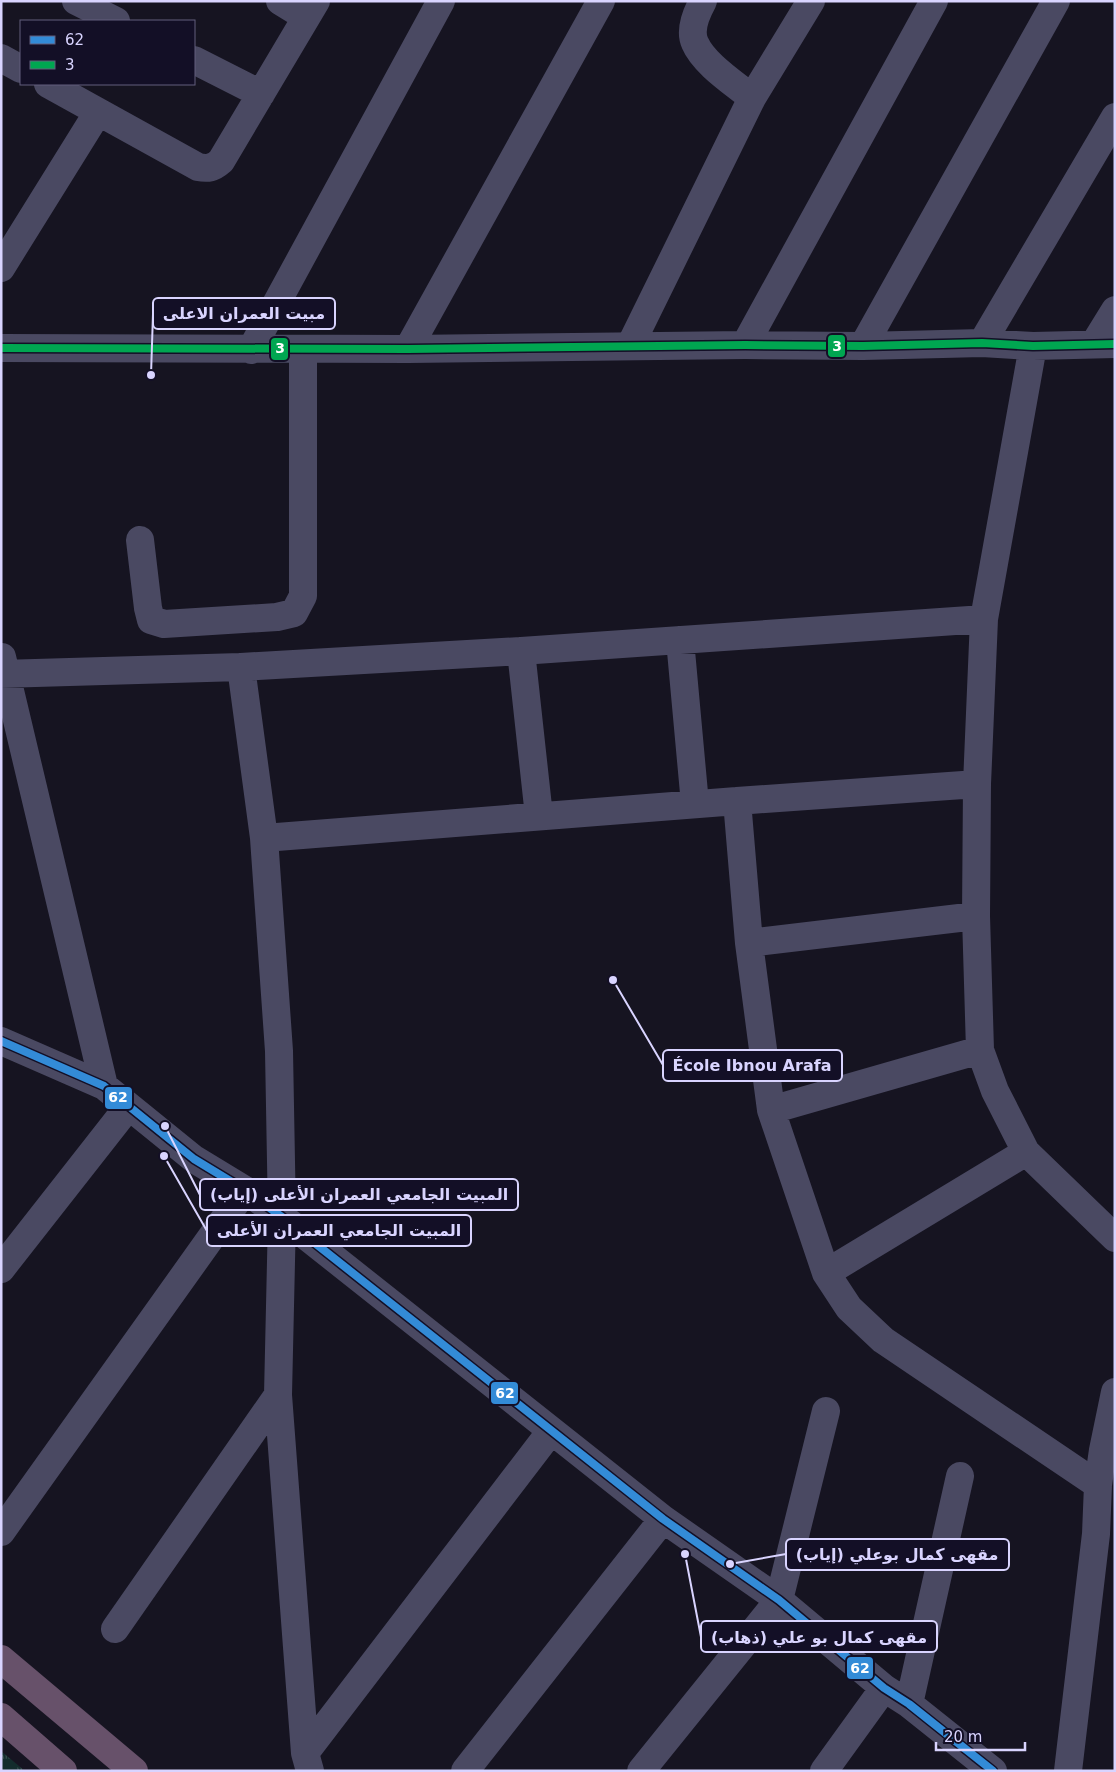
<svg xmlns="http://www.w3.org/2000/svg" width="1116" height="1772" viewBox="0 0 1116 1772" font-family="'DejaVu Sans',Vazirmatn,sans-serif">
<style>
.grass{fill:url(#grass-tufts)}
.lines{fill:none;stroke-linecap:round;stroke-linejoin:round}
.minor{stroke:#4a4962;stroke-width:28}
.highway{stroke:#67516a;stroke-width:28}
.bus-1-casing{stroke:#130f26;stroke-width:11}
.bus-2-casing{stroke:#130f26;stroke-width:11}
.bus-1{stroke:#338bd7;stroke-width:8}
.bus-2{stroke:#00a651;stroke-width:8}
.leader{fill:none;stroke:#d9d4ff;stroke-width:2}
.callout-dot{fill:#d9d4ff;stroke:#130f26;stroke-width:2}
.callout{fill:#130f26;stroke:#d9d4ff;stroke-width:2}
.callout-label{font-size:16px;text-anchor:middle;font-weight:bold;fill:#d9d4ff}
.line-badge{stroke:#130f26;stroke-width:2}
.badge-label{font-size:14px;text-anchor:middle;font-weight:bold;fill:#fff}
</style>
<defs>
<pattern id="grass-tufts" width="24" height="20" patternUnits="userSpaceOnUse" patternTransform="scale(1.25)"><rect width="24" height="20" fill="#132c2d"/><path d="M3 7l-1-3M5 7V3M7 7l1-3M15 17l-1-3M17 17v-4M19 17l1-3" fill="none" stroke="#354a4c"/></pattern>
</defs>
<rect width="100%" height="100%" fill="#161421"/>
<path class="grass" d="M1,1751l24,20h-24z"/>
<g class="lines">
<path class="minor" d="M76,1l40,20
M280,1l26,16
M703,1c-6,11 -14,29 -8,42 9,21 39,40 57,55
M1,58l20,11
M194,60l67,34
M48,84l150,83c10,2 15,1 23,-6l95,-160
M1,268l97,-156
M982,343l133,-226
M1094,344l21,-34
M745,345l189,-344
M630,346l122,-248 59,-97
M863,346l193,-345
M1033,346l-49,273 -7,165 -1,132 4,134 15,41 31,61 89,86
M1,348l407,1 337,-4 118,1 119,-3 51,3 82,-2
M408,349l193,-348
M251,350l190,-349
M140,540l8,68 3,12 13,4 113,-7 17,-4 9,-17v-247
M680,640l15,164
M521,651l18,165
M2,657l102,429
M241,667l23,171 15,213 3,166 -4,178 27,358 5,18
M1,674l240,-7 280,-16 463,-32
M737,801l12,142 22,167 55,163 23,35 34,32 215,145
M264,838l473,-37 240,-17
M749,943l227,-27
M1,1041l103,45 90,73 51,31 37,27 381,302 116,81 105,88 25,16 84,67
M771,1110l209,-60
M1,1269l127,-162
M826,1273l200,-121
M1,1532l244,-342
M115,1629l163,-234
M909,1704l51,-228
M305,1753l246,-322
M465,1771l198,-252
M641,1771l138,-171 47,-189
M824,1771l60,-83
M1068,1771l28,-237 2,-49 5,-35 12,-58"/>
<path class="highway" d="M1,1659l133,112
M1,1717l62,54"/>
<defs>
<path id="bus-1" d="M1,1041l103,45 90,73 51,31 37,27 381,302 116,81 105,88 25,16 84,67"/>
<path id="bus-2" d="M1,348l407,1 337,-4 118,1 119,-3 51,3 82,-2"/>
</defs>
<use href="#bus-1" class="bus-1-casing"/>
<use href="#bus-2" class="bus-2-casing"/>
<use href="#bus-1" class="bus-1"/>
<use href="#bus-2" class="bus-2"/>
</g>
<path class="leader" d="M151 375L153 314M613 980L663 1065M165 1126L200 1195M164 1156L207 1231M730 1564L786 1554M685 1554L701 1637"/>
<g class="callout-dot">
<circle cx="151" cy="375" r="5"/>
<circle cx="613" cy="980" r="5"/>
<circle cx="165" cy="1126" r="5"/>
<circle cx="164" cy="1156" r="5"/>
<circle cx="730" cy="1564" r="5"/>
<circle cx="685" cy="1554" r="5"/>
</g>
<g class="callout">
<rect x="153" y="298" width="182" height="31" rx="5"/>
<rect x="663" y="1050" width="179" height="31" rx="5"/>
<rect x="200" y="1179" width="318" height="31" rx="5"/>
<rect x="207" y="1215" width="264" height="31" rx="5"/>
<rect x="786" y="1539" width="223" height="31" rx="5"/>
<rect x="701" y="1621" width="236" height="31" rx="5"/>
</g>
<g class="callout-label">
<text x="244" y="319">مبيت العمران الاعلى</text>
<text x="752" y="1071">École Ibnou Arafa</text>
<text x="359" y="1200">المبيت الجامعي العمران الأعلى (إياب)</text>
<text x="339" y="1236">المبيت الجامعي العمران الأعلى</text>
<text x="897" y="1560">مقهى كمال بوعلي (إياب)</text>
<text x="819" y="1643">مقهى كمال بو علي (ذهاب)</text>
</g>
<g class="line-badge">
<rect x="827" y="334" width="19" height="24" rx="5" fill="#00a651"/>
<rect x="270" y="337" width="19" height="24" rx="5" fill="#00a651"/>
<rect x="104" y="1086" width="29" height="24" rx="5" fill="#338bd7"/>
<rect x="490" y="1381" width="29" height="24" rx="5" fill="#338bd7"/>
<rect x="846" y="1656" width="28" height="24" rx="5" fill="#338bd7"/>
</g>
<g class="badge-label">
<text x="837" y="351">3</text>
<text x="280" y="353">3</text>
<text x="118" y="1102">62</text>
<text x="505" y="1398">62</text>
<text x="860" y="1673">62</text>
</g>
<rect width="1116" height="1772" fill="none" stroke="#d9d4ff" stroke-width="5"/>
<rect x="20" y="20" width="175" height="65" fill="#130f26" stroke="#625e7d"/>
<rect x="30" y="36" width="25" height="8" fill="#338bd7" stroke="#625e7d"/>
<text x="65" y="45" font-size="15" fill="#d9d4ff">62</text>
<rect x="30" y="61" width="25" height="8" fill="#00a651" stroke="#625e7d"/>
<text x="65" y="70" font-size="15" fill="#d9d4ff">3</text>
<path d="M936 1742v8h89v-8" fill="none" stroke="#d9d4ff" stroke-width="2.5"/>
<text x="944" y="1742" font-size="15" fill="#d9d4ff" stroke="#130f26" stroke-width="4" paint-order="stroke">20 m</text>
</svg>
